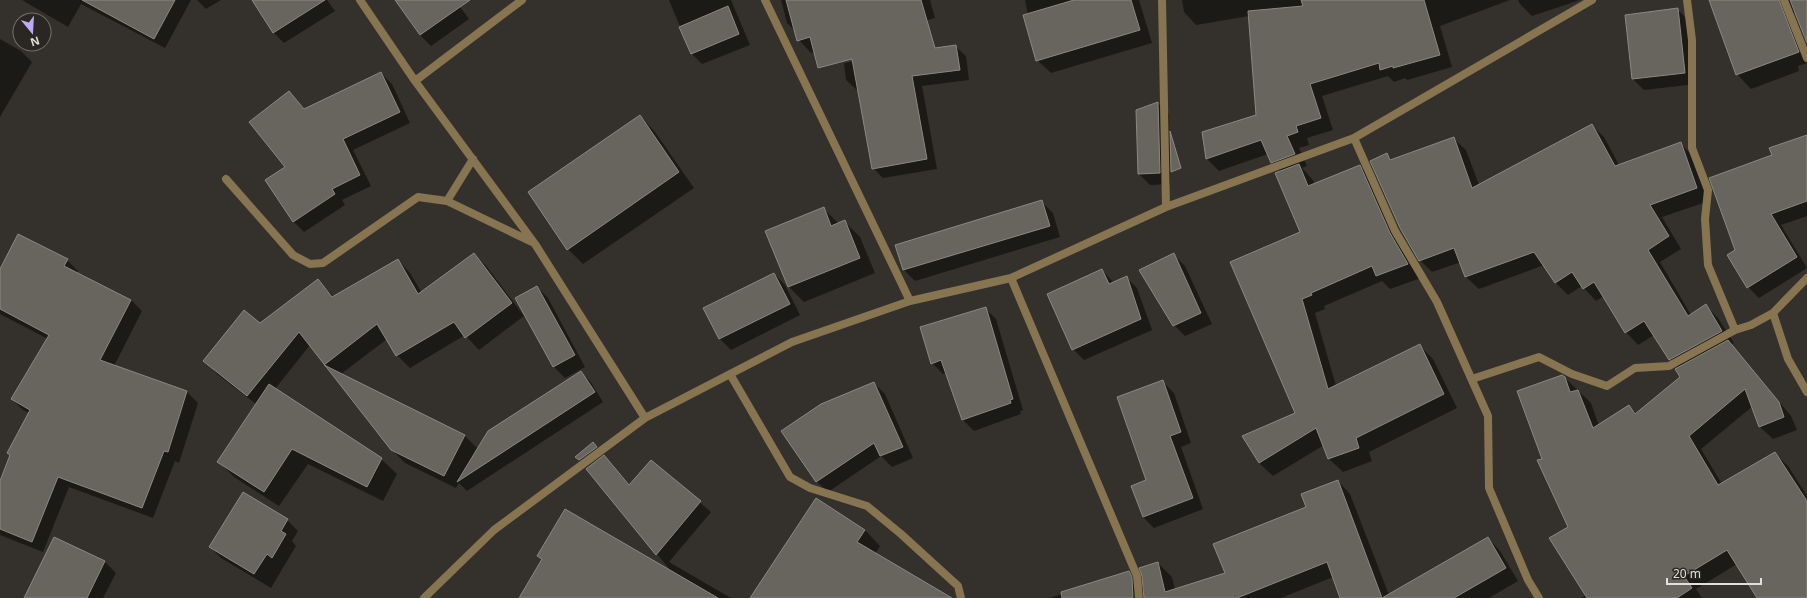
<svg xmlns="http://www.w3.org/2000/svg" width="1807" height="598" viewBox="0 0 1807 598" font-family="'Noto Sans',sans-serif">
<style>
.shadow{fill:#0007}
.building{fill:#68655f;stroke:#8b8882}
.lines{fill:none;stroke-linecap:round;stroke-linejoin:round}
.minor{stroke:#867550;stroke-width:8}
</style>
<rect width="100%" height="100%" fill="#34312c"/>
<path class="shadow" d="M22,0h169l-26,48 -84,-44 -13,23z
M197,0h24l-15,9z
M253,0h74l8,11 -51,32 -10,-10z
M395,0h60l14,19 -38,27 -11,-11z
M669,0h62l19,45 -48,19 -11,-11z
M781,0h149l5,18 -124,35 -13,-14 -3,-8 -8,-8z
M1025,0h114l13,43 -101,30 -14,-13z
M1182,0h328l-70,26 12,41 -45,13 -2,-2 -11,4 -6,-6 -66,20 11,34 -26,8 2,7 -10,3 8,18 -5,2 10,11 3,5 45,-18 13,14 48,98 -31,11 -8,-8 -58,25 1,3 -10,4 21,73 83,-41 14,14 24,49 -88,44 3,9 -29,11 -14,-13 -5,-14 -51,31 -14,-13 37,-50 6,-180 -21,-61 -10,-10 -3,-8 -49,17 -12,-12 -4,-27 54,-16 -8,-100 -53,9 -12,-13z
M1518,0h62l-48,16 -12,-12z
M1710,0h97v40l-12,-30 -2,7 14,36v10l-9,3 1,5 -48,18 -14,-15z
M1677,9l11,11 8,64 -52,6 -11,-11 -7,-63z
M0,39l21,12 11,11 -32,55z
M955,46l11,10 3,24 -47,6 15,83 -54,9 -10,-10 -14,-78h-2l-11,-10 -2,-17z
M381,73l11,11 18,39 -57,27 18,36 -29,14 3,5 -41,27 -11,-11 -7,-54 3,-75 16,17z
M1158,103l11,11 1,70 -20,1 -11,-11 -2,-64z
M640,116l15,16 39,56 -111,76 -15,-15z
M1591,125l13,12 15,28 62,-21 12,12 16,45 -47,16 19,32 -21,13 31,53 15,-9 12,12 16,25 -3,2 60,71 6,14 -24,9 -13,-12 -7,-21 -52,43 21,35 53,-30 13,12 19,30v102h-49l-21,-34 -41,25 6,9h-121l5,-3 -17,-68 -26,-68 21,-82 27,26 8,23 30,-19 8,7 45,-36 -3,-10 -9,-9 -16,-24 -16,10 -12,-13 -22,-36 -8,5 -14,-15 -14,9 -12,-12 -12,-18 -65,24 -13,-12 -5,-15 -29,10 -12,-12 -33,-105 5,5 61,-22 13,12 13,35z
M1807,136v80l-26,9 26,43 -48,30 -11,-11 -11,-37 36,-94z
M1042,202l11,11 7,24 -145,44 -11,-11 -8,-24z
M823,208l16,16 5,-3 16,16 15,36 -71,29 -15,-15 -23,-55z
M474,254l13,13 37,49 -45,34 -14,-15 -55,33 -13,-13 -10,-16 -46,35 123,61 13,13 -3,5 1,1 105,-82 10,9 13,21 -136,89 -8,-8 -3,5 -51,-25 -13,-13 -82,-105 -35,44 106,70 16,15 -14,27 -75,-37 -29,42 -45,-29 -15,-15 37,-58 -39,-30 -12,-13 55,-36 58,-45 16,17 64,-37 12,13 12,20z
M1174,255l11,11 27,58 -27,12 -11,-11z
M67,260l11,11 -1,2 54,27 11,11 -28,55 73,26 11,11 -19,60 -4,-2 -22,57 -84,-31 -26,65 -43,-17v-52l29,-70 -6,-3 -11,-11 36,-60 -48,-25v-43z
M1102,270l12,13 12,-6 11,11 15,42 -68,30 -11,-11 -25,-55z
M774,274l11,11 15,30 -69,35 -11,-11 -15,-30z
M537,287l11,11 37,69 -20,11 -11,-11 -37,-69z
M985,308l11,11 27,91 -3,1 1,3 -47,17 -11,-11 -16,-47 -4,1 -11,-11z
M1163,382l11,11 17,50 -10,4 22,62 -49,19 -11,-11z
M874,383l11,11 28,64 -21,9 -11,-11 -53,36 -11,-10 -34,-51z
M604,457l26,29 21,-25 60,51 -42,50 62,36h-211l23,-38 -4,-4 132,15 -84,-102z
M1338,481l12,13 39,101 99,-57 12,13 18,30 -29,17h-148l-8,-21 -52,21h-51l-4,-24z
M243,493l44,27 11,11 -6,10 4,5 -25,42 -50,-30 -11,-11z
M817,499l48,31 15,16 -5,8 72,44h-139z
M55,538l50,24 11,11 -13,25h-70z
M1158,563l14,14 3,13 37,8h-162l79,-26 16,16z"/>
<path class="building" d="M82,0h93l-21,39z
M252,0h73l-52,33z
M395,0h75l-50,35z
M786,0h135l14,48 21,-3 4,25 -48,6 15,83 -55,10 -20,-110 -34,9 -8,-31 -13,4z
M1074,0h57l9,30 -104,31 -13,-46z
M1301,0h123l16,55 -47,13v-2l-13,4 -1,-7 -69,21 11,34 -25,8 2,6 -11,4 8,18 -24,9 -10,-23 -55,19 -4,-27 54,-17 -8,-104 55,-5z
M1709,0h70l20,52 -63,23z
M1790,0h17v43z
M728,6l11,28 -48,20 -12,-27z
M1678,8l7,65 -53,6 -7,-64z
M381,72l19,40 -57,27 17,36 -28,14 3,5 -42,28 -28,-42 20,-13 -36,-45 40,-31 15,18z
M1158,102l2,71 -22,1 -2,-64z
M640,115l39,57 -112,78 -39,-58z
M1592,124l23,42 66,-24 16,46 -47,17 19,31 -21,14 40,66 18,-12 16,27 -53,29 -25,-39 -19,12 -31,-51 -11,7 -11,-17 -17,11 -21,-31 -69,25 -11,-29 -35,13 -19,-33 -30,-67 17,-8 3,7 64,-23 18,51z
M1170,131l11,37 -10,4z
M1807,135v66l-36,13 26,43 -50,31 -20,-33 8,-5 -26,-72 63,-23 -3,-7z
M1299,164l9,22 52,-21 30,68 18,31 -32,12 -4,-10 -61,27 1,2 -10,4 26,90 92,-45 24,50 -88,44 3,10 -31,11 -12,-31 -57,35 -17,-27 53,-23 -65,-151 70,-30 -25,-59z
M1042,200l8,26 -147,44 -8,-25z
M824,207l7,19 14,-6 15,38 -72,29 -23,-56z
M18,234l50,25 -4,7 67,34 -31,60 87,31 -19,61 -4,-1 -22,57 -84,-31 -26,65 -32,-13v-48l10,-26 -3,-2 23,-43 -19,-11 38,-64 -49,-26v-40z
M474,253l38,50 -47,35 -11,-16 -58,34 -19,-32 -53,41 141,70 -21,41 -53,-26 -92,-118 -52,64 -44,-35 41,-51 16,13 58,-44 14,18 66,-38 20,35z
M1174,253l27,60 -28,13 -34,-56z
M1102,269l7,15 18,-8 14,43 -69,31 -25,-56z
M774,273l16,31 -71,35 -16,-31z
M537,286l38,69 -22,12 -38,-69z
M986,307l27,92 -3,1 1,3 -49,17 -21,-60 -10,4 -11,-37z
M1728,340l51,62 5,15 -25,10 -14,-38 -56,47 29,49 57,-33 32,49v97h-50l-30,-48 -43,26 8,12 -15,10h-90l-38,-60 19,-11 -31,-67 5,-1 -25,-68 45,-16 3,2 5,15 8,-2 15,38 36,-23 6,9 45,-37 -5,-8z
M581,371l14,21 -138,90 31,-51z
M1163,380l18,52 -11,4 23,62 -50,19 -12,-31 15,-6 -29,-83z
M874,382l29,65 -23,9 -6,-13 -58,39 -35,-51 40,-27z
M269,384l113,74 -15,29 -75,-38 -28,43 -47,-30z
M593,442l4,5 -18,13 -4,-3z
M604,455l25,30 22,-25 50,41 -45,54 -70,-86z
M1338,480l44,118 106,-61 18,31 -52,30h-114l-13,-36 -90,36h-93l-2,-22 -3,-8 19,-6 7,30 60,-19 -12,-29 93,-37 -5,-13z
M243,492l45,27 -7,12 5,3 -14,24 -5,-4 -13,20 -45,-27z
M816,498l49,32 -8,12 95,56h-202z
M565,509l153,89h-199l23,-39 -5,-3z
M54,537l51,24 -18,37h-63z
M1129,571l3,6 1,21h-71l-1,-6z"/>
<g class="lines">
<path class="minor" d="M360,0l55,81 120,163 110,174
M765,0l145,301
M1162,0l4,207
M1687,0l5,40v108l16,42 -3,29 3,46 27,65
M1784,0l23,58
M415,81l107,-81
M1354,138l41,93 42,71 51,114 1,72 39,92 11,18
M226,179l67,76 17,9 13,-1 95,-66 29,4 87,42
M447,201l26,-42
M1011,278l126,298 2,22
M1773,313l15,46 19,33
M730,374l60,103 20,11 57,18 34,28 57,52 3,12
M1472,379l67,-22 33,17 35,12 28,-18 34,-2 66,-36 16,-5 22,-12 34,-35
M424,598l70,-68 151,-112 147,-76 118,-41 101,-23 155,-71 188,-69 238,-138"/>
</g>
<g transform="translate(32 32) rotate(162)"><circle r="19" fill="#2a2722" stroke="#73716c"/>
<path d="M0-3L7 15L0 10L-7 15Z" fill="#bea9f4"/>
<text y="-6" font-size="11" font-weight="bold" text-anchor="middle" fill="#e1e0dc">N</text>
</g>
<path d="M1667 578v6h94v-6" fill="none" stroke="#e1e0dc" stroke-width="2"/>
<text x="1673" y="578" font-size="12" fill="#e1e0dc" stroke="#2a2722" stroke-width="3" paint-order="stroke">20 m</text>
</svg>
